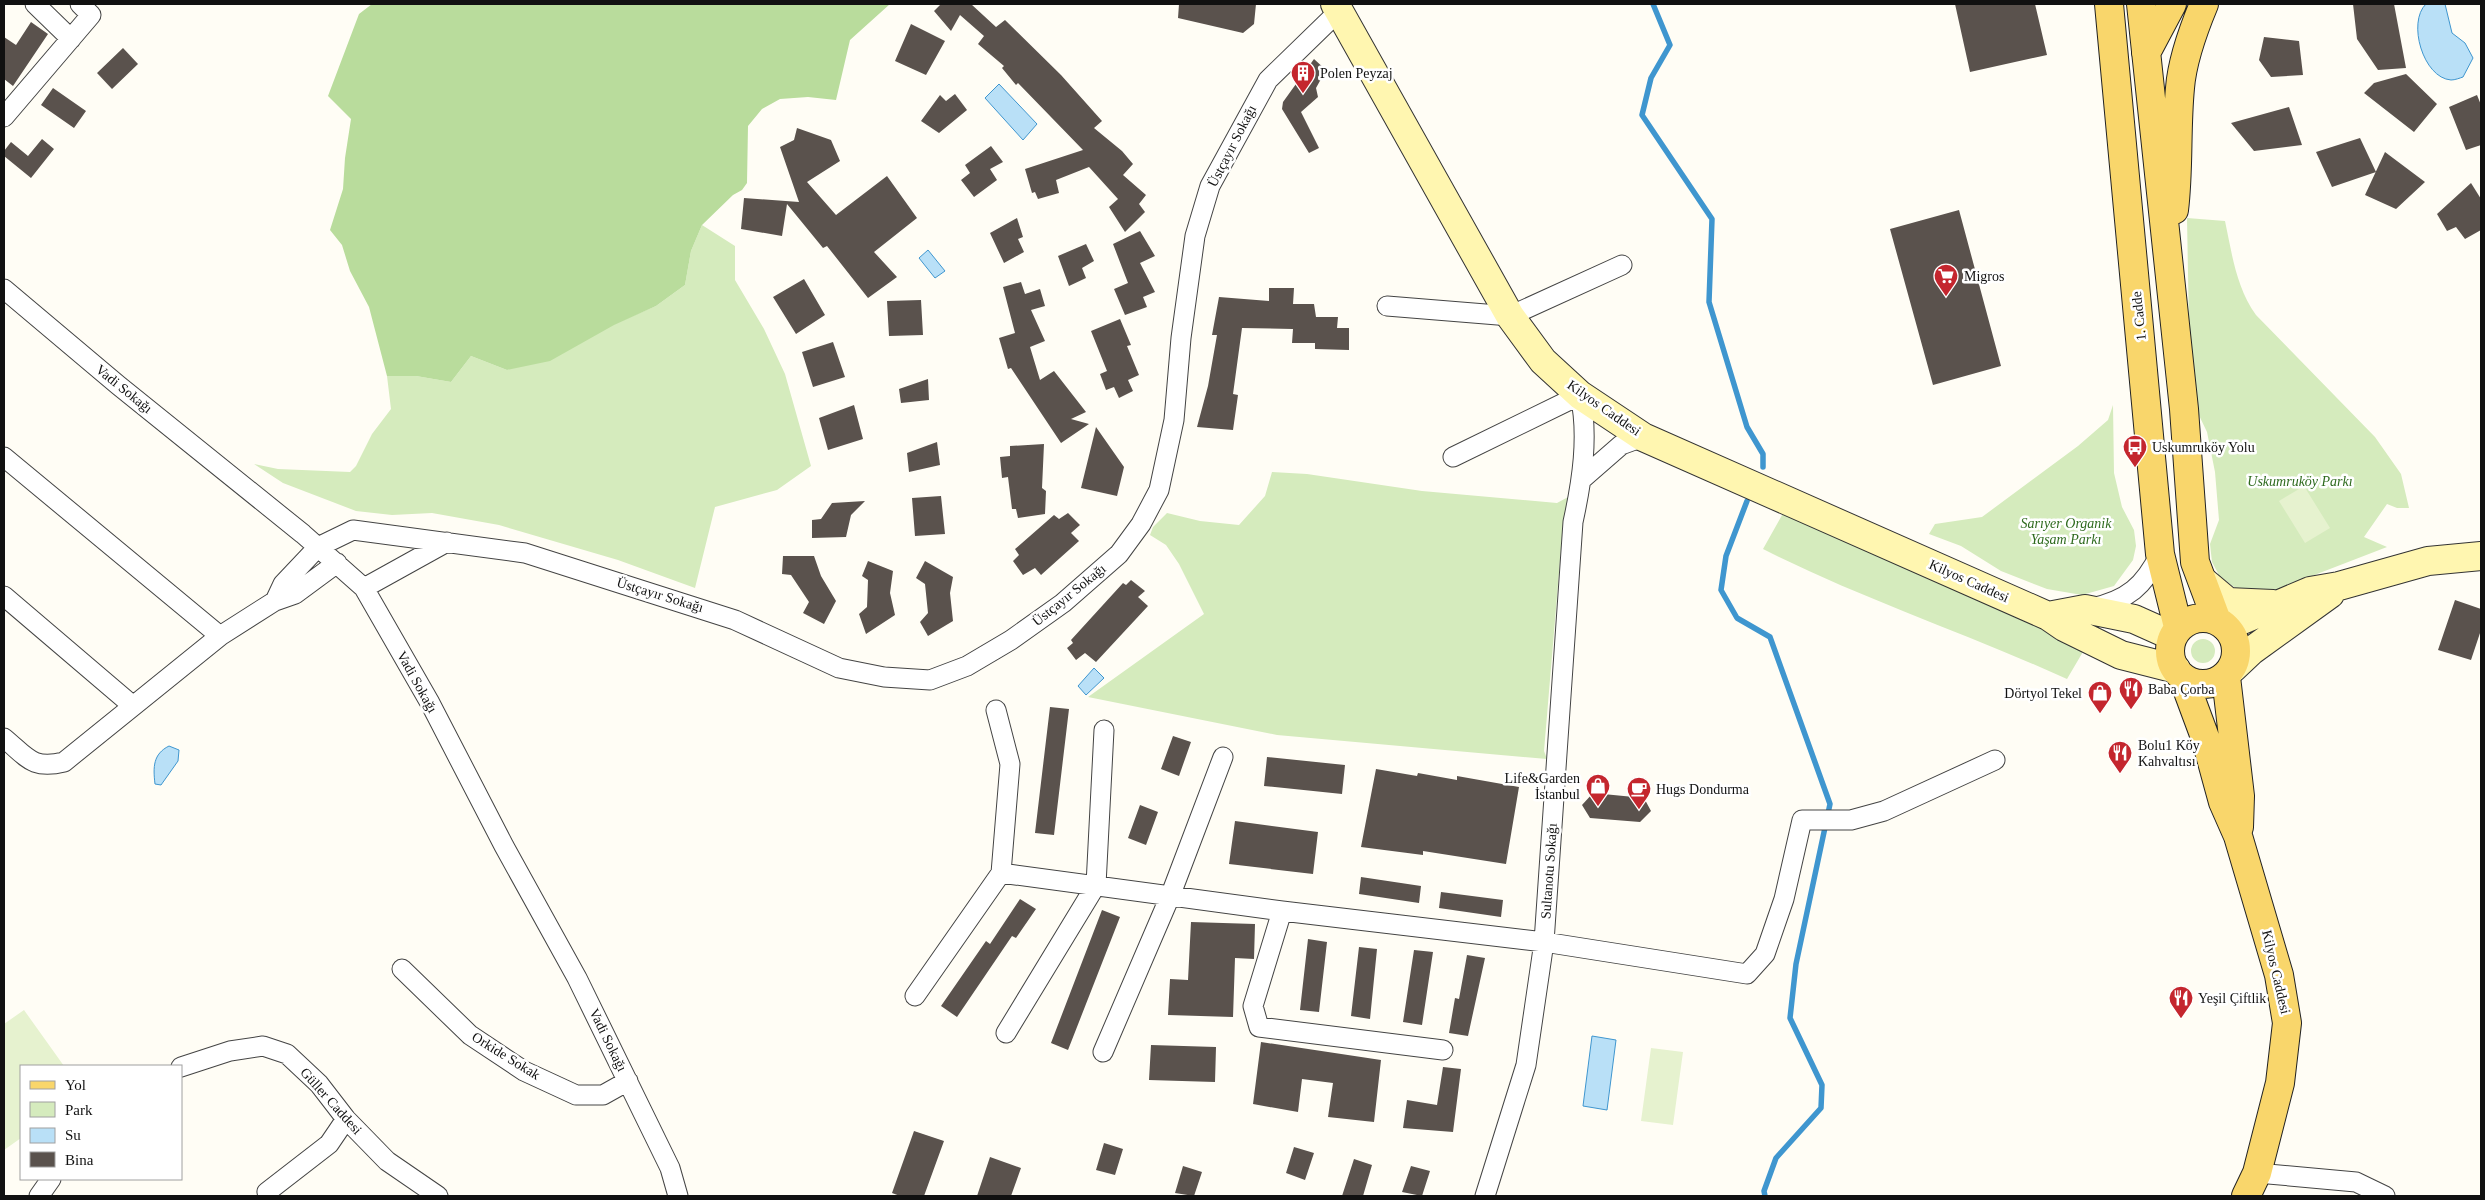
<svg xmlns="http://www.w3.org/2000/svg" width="2485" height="1200" viewBox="0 0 2485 1200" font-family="'Times New Roman',serif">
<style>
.green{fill:#d5ebbd}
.forest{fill:#b9dc9c}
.pitch{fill:#e6f2cf}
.water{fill:#b9e0f7;stroke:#3f96cf}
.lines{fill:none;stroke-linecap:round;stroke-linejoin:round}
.stream{stroke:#3f96cf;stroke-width:5.5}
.building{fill:#5a524d}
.street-casing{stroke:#444;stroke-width:21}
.secondary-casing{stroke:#333;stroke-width:30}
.primary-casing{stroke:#222;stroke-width:30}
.street{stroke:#fff;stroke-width:19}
.secondary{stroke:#fff6b0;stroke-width:28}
.primary{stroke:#f9d66b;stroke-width:28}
.labels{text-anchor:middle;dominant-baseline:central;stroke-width:5;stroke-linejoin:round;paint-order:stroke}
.poi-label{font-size:14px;fill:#111;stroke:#fff;text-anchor:start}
.street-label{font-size:14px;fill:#111;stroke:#fff}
.park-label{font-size:14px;font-style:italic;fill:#2f6b1f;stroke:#fff}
</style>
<rect width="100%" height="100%" fill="#fffdf5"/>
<path class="green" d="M2187,218l38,3c7,33 11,66 31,94l119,122 26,37 8,34h-12l-10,-4 -23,33 23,10 -70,27 -39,18 -41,-3 -17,-12 -8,-15 -2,-18 9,-24 -4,-48 -8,-40 -12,-25 -6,-79z
M702,225l33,21v34l29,49 21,45 26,92 -34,24 -62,17 -20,81 -77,-28 -119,-35 -67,-12 -40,2 -36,-4 -73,-28 -29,-19 24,5 72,3 6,-6 16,-32 19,-25 -4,-33h29l35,6 20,-26 36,14 149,-64 29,-21 6,-34z
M2113,405l1,68 8,34 12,23 2,16 -3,14 -19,26 -32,9 -35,-6 -46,-18 -40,-25 -32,-12 6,-10 47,-7 96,-71 30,-26z
M1272,472l35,2 115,17 135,12 13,-7 -7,29 -19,226 3,8 -270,-24 -189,-38 116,-83 -25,-50 -13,-19 -16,-10 3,-8 14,-14 33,8 39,4 26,-29z
M1786,508l301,137 -20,34c-101,-46 -205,-80 -304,-130z
M2191 651a12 12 0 1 1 24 0a12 12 0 1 1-24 0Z"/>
<path class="forest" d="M372,4h518l-40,36 -14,60 -28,-3 -28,2 -18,10 -14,17 -1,57 -5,7 -9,5 -31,30 -11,26 -6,34 -29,21 -42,19 -64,36 -43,9 -36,-14 -20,26 -35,-6h-29l-18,-69 -19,-36 -8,-26 -12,-15 13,-41 2,-31 6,-39 -23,-23 31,-82z"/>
<path class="pitch" d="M2304,486l26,42 -25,15 -26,-42z
M24,1010l40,56h-43v72l-17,12v-126z
M1651,1048l32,4 -10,73 -32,-4z"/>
<path class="water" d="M2426,4h19l7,29 13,10 8,15 -10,19c-3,1 -8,3 -12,3 -28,-2 -44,-58 -25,-76z
M999,84l38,40 -14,16 -38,-42z
M928,250l17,21 -10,7 -16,-20z
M1094,668l10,10 -18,17 -8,-9z
M169,746l10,4 -1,11 -17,24 -6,-1c-2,-17 -2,-30 14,-38z
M1592,1036l24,4 -9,70 -24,-4z"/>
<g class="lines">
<path class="stream" d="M1653,4l17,41 -19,33 -9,37 70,104 -3,83 38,125 16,27v13
M1747,501l-21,55 -5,34 16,28 33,19 60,167 -34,160 -6,54 32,67 -1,23 -45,50 -12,33 1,5"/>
</g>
<path class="building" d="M941,4h30l25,23 9,-7 56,55 41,46 -8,7 28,23 11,13 -10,11 23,20 -7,9 6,8 -20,20 -16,-25 9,-8 -29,-32 -33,13 3,13 -21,6 -3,-7 -3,1 -7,-24 58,-19 -65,-67 -2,2 -14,-17 2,-2 -26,-22 6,-8 -24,-21 -9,16 -17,-20z
M1179,4h77l-2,20 -11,9 -65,-15z
M1955,4h80l12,51 -77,17z
M2353,4h41l12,64 -28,2 -21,-31z
M31,22l17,12 -35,52 -9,-7v-42l12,8z
M911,24l34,17 -19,34 -31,-14z
M2264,37l35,4 4,34 -32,2 -12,-17z
M123,48l15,16 -26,25 -15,-16z
M1314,59l12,11 -10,18 2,9 -17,15 18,36 -10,5 -27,-44 1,-7z
M2406,74l31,30 -23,28 -50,-39 10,-10z
M53,88l33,23 -12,17 -33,-23z
M955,94l12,16 -28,23 -18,-12 19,-26 6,6z
M2477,95l4,10v40l-15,5 -17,-43z
M2289,107l13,38 -48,6 -23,-28z
M797,128l34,12 9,21 -33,21 29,33 51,-39 30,42 -43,34 23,25 -29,21 -41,-52 -4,2 -36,-44 -5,32 -41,-7 3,-31 55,4 -19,-55 14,-7z
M2360,138l16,34 -44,15 -16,-35z
M42,139l12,10 -23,29 -27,-22v-5l7,-9 17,14z
M991,146l12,16 -13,7 7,11 -23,17 -13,-17 9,-7 -5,-8z
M2385,152l40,30 -29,27 -31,-14z
M2471,183l10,16v31l-16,9 -9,-12 -9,4 -10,-17z
M1959,210l42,156 -68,19 -43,-156z
M1017,218l6,19 -5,2 6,13 -20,11 -14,-30z
M1140,231l15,25 -15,7 15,29 -12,5 4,10 -22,8 -11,-26 14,-6 -15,-39z
M1086,244l8,17 -12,7 4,10 -17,8 -11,-30z
M804,279l21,36 -29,19 -23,-37z
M1021,282l4,12 15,-5 5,17 -14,4 14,31 -15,6 10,33 14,-9 32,41 -15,7 18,5 -28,19 -50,-75 -3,1 -9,-31 16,-5 -12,-46z
M1269,288h25l-1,16h21l2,13h22l-1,11h12v22l-34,-1v-6h-23l1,-14 -51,-1 -9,66 5,1 -5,35 -36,-3 11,-41 9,-51h-5l7,-38 50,4z
M921,300l2,35 -34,1 -2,-35z
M1120,319l11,26 -4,1 12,29 -11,5 5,11 -14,7 -5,-11 -8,3 -6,-16 7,-3 -16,-40z
M833,342l12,35 -32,10 -11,-35z
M928,379l1,21 -28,3 -2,-14z
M854,405l9,34 -35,11 -9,-32z
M1096,427l28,40 -7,29 -36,-8z
M937,442l3,23 -31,7 -2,-19z
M1044,444l-2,44 4,3 -1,23 -27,4 -2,-9h-4l-4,-32 -6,1 -2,-21 10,-1v-10z
M941,496l4,38 -30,2 -3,-38z
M865,501l-14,14 -5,22 -34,1v-18l9,-1 11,-16z
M1068,513l12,12 -9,8 8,8 -38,34 -6,-7 -12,7 -10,-14 6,-6 -4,-6 39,-34 5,4z
M783,556h31l7,20 15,25 -12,23 -21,-11 6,-11 -18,-27 -9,-1z
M868,561l25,10 -3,22 5,22 -29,19 -7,-20 8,-7 1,-27 -6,-4z
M925,561l28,16 -3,16 3,28 -25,15 -8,-14 8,-9 -3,-29 -9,-6z
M1131,580l14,11 -7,6 10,9 -52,56 -11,-9 -9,7 -9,-12 6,-5 -2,-3 52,-57 3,2z
M2455,600l26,9v21l-10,30 -33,-10z
M1050,707l19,2 -15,126 -19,-2z
M1173,736l18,6 -12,34 -18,-7z
M1267,757l78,8 -3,29 -78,-8z
M1376,769l41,7 1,-3 39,7v-4l62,11 -13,77 -83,-13v4l-62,-8z
M1593,793l51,5 7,13 -11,11 -50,-4 -8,-13z
M1140,805l18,7 -12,33 -18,-7z
M1235,821l83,11 -5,42 -84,-10z
M1361,877l60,9 -2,17 -60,-9z
M1441,892l62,8 -2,17 -62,-9z
M1020,899l16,10 -20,29 -4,-2 -55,81 -16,-11 45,-65 4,3z
M1102,910l18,7 -52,133 -17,-7z
M1191,922l64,2 -1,35 -19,-1 -2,59 -65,-2 2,-36 18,1z
M1308,939l19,3 -8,70 -19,-2z
M1359,947l18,2 -7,70 -19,-3z
M1414,950l19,2 -11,73 -19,-3z
M1467,955l18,3 -17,78 -19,-3 6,-35 4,1z
M1261,1042l120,18 -7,62 -46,-5 5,-34 -31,-4 -4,33 -45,-8z
M1151,1045l65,2 -1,35 -66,-2z
M1443,1067l18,2 -8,63 -50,-4 4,-28 30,5z
M914,1131l30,10 -20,55h-24l-8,-3z
M1104,1143l19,6 -8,26 -19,-5z
M1294,1147l20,6 -9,27 -19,-7z
M990,1157l31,11 -10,28h-34z
M1354,1159l18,6 -9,31h-21z
M1183,1166l19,6 -8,24 -19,-3z
M1411,1166l19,5 -8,25 -20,-4z"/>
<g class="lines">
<defs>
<path id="street" d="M35,4l36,35
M4,117l87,-102 -11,-11
M4,289l114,96 185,149 61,54 66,115 74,143 73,132 93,190 8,28
M1387,306l123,10 112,-51
M4,457l216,179
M1453,457l127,-62c9,41 2,86 -7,127l-29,420 -18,123 -41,131
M1582,479l39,-34 22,-8
M364,588l83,-46
M4,596l129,110
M275,601l8,-17 35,-37 35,-17 172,23 210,67 104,48 45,9 46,3 37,-14 44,-26 52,-37 56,-49 22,-30 18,-34 15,-70 7,-82 14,-102 15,-50 58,-106 71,-69
M2092,608c36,-8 52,-22 68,-54
M4,738c23,19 28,32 60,24l156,-126 55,-35 20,-7 42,-31
M1001,873l281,38 262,31 203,32 18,-20 19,-55 18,-79h49l33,-9 111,-51
M1282,911l-29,95 6,21 184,23
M402,969l68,66 54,36 52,24h27l25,-14
M915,996l86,-123 9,-109 -14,-54
M1006,1033l90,-148 8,-155
M1103,1052l68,-158 52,-137
M181,1067l49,-16 33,-5 24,8 32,30 27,35 41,42 51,35
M2257,1173l99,9 29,14
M39,1196l12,-17
M268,1196l-1,-4 62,-48 17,-25"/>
<path id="secondary" d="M1335,4l175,312 33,45 37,34 63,42 405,179 16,11 57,28 55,14
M2203,581l25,21 45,2
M2048,616l37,-7 49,10 38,17
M2226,627l84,-36 29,-5 89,-25 53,-5
M2233,668l18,-17 79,-57"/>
<path id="primary" d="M2109,4l51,550 18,73
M2141,4l43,405 11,153 22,59
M2146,53l26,-49
M2174,210c5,-40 2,-81 6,-122 2,-26 14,-60 24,-84
M2170 651a33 33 0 1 1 66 0a33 33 0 1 1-66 0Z
M2226,677l14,119 -1,31
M2183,678l23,62 17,62 15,34 41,139 8,48 -7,60 -23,90 -11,23"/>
</defs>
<use href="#street" class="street-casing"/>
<use href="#secondary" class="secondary-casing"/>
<use href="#primary" class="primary-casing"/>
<use href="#street" class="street"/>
<use href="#secondary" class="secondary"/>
<use href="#primary" class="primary"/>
</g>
<defs>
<symbol id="building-pin" viewBox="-11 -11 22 30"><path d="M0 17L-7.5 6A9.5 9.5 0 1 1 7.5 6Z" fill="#c4262e" stroke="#fff"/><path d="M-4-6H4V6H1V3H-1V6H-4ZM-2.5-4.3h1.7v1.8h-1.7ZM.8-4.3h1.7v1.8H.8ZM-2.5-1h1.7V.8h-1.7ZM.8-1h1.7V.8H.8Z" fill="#fff"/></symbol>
<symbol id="supermarket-pin" viewBox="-11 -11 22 30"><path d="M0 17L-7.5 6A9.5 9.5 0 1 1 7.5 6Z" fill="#c4262e" stroke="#fff"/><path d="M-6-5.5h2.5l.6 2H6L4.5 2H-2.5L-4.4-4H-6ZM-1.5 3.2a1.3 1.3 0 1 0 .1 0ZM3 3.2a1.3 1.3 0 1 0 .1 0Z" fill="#fff"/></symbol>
<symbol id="bus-pin" viewBox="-11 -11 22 30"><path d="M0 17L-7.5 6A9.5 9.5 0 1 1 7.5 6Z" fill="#c4262e" stroke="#fff"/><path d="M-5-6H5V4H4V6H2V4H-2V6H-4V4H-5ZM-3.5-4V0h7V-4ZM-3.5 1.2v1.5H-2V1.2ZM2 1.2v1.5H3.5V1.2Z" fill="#fff"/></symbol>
<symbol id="restaurant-pin" viewBox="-11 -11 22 30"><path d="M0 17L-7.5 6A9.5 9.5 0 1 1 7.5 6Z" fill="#c4262e" stroke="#fff"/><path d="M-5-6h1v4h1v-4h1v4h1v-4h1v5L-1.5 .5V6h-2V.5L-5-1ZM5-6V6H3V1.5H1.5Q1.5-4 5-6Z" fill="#fff"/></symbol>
<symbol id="shop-pin" viewBox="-11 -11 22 30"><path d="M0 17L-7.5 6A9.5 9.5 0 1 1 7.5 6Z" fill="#c4262e" stroke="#fff"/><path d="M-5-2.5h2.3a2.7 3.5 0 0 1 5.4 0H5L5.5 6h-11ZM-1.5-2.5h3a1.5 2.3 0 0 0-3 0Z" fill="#fff"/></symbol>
<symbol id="cafe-pin" viewBox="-11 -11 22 30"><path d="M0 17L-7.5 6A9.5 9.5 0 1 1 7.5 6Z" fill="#c4262e" stroke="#fff"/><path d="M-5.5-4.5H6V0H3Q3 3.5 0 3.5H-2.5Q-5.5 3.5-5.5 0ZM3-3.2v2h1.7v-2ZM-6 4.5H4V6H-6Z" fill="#fff"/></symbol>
</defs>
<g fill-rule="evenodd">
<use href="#building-pin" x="1289" y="59" width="28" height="38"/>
<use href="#supermarket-pin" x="1932" y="262" width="28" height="38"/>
<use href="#bus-pin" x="2121" y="433" width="28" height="38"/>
<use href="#restaurant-pin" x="2117" y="675" width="28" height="38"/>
<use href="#shop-pin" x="2086" y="679" width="28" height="38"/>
<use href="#restaurant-pin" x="2106" y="739" width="28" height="38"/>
<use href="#shop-pin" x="1584" y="772" width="28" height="38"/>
<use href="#cafe-pin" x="1625" y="775" width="28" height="38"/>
<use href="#restaurant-pin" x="2167" y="984" width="28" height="38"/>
</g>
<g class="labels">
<g class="poi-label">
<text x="1320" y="73">Polen Peyzaj</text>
<text x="1964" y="276">Migros</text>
<text x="2152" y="447">Uskumruköy Yolu</text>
<text x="2148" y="689">Baba Çorba</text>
<text x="2082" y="693" text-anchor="end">Dörtyol Tekel</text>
<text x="2138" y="745">Bolu1 Köy<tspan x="2138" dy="16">Kahvaltısı</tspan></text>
<text x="1580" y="778" text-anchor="end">Life&amp;Garden<tspan x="1580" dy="16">İstanbul</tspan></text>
<text x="1656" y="789">Hugs Dondurma</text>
<text x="2198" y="998">Yeşil Çiftlik</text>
</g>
<g class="street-label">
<text transform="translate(1232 146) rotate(-63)">Üstçayır Sokağı</text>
<text transform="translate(2139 316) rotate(-96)">1. Cadde</text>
<text transform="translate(124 389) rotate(39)">Vadi Sokağı</text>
<text transform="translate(1604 408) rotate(35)">Kilyos Caddesi</text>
<text transform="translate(1969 581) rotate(24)">Kilyos Caddesi</text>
<text transform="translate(660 595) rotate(17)">Üstçayır Sokağı</text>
<text transform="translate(1069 595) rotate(-39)">Üstçayır Sokağı</text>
<text transform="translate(417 682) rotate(61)">Vadi Sokağı</text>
<text transform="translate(1549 871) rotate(-86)">Sultanotu Sokağı</text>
<text transform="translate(2276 972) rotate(77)">Kilyos Caddesi</text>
<text transform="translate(608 1040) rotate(64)">Vadi Sokağı</text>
<text transform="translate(506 1056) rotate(32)">Orkide Sokak</text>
<text transform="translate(331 1101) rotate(48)">Güller Caddesi</text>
</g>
<g class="park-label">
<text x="2300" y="481">Uskumruköy Parkı</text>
<text x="2066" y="523">Sarıyer Organik<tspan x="2066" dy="16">Yaşam Parkı</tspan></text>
</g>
</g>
<rect width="2485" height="1200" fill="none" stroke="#111111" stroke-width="10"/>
<rect x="20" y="1065" width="162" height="115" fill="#ffffff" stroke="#a0a0a0"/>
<rect x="30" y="1081" width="25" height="8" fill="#f9d66b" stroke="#a0a0a0"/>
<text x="65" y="1090" font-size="15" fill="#111111">Yol</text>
<rect x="30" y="1102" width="25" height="15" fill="#d5ebbd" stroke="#a0a0a0"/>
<text x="65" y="1115" font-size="15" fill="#111111">Park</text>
<rect x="30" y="1128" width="25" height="15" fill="#b9e0f7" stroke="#a0a0a0"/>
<text x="65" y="1140" font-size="15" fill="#111111">Su</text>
<rect x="30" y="1152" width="25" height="15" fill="#5a524d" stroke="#a0a0a0"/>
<text x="65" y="1165" font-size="15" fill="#111111">Bina</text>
</svg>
